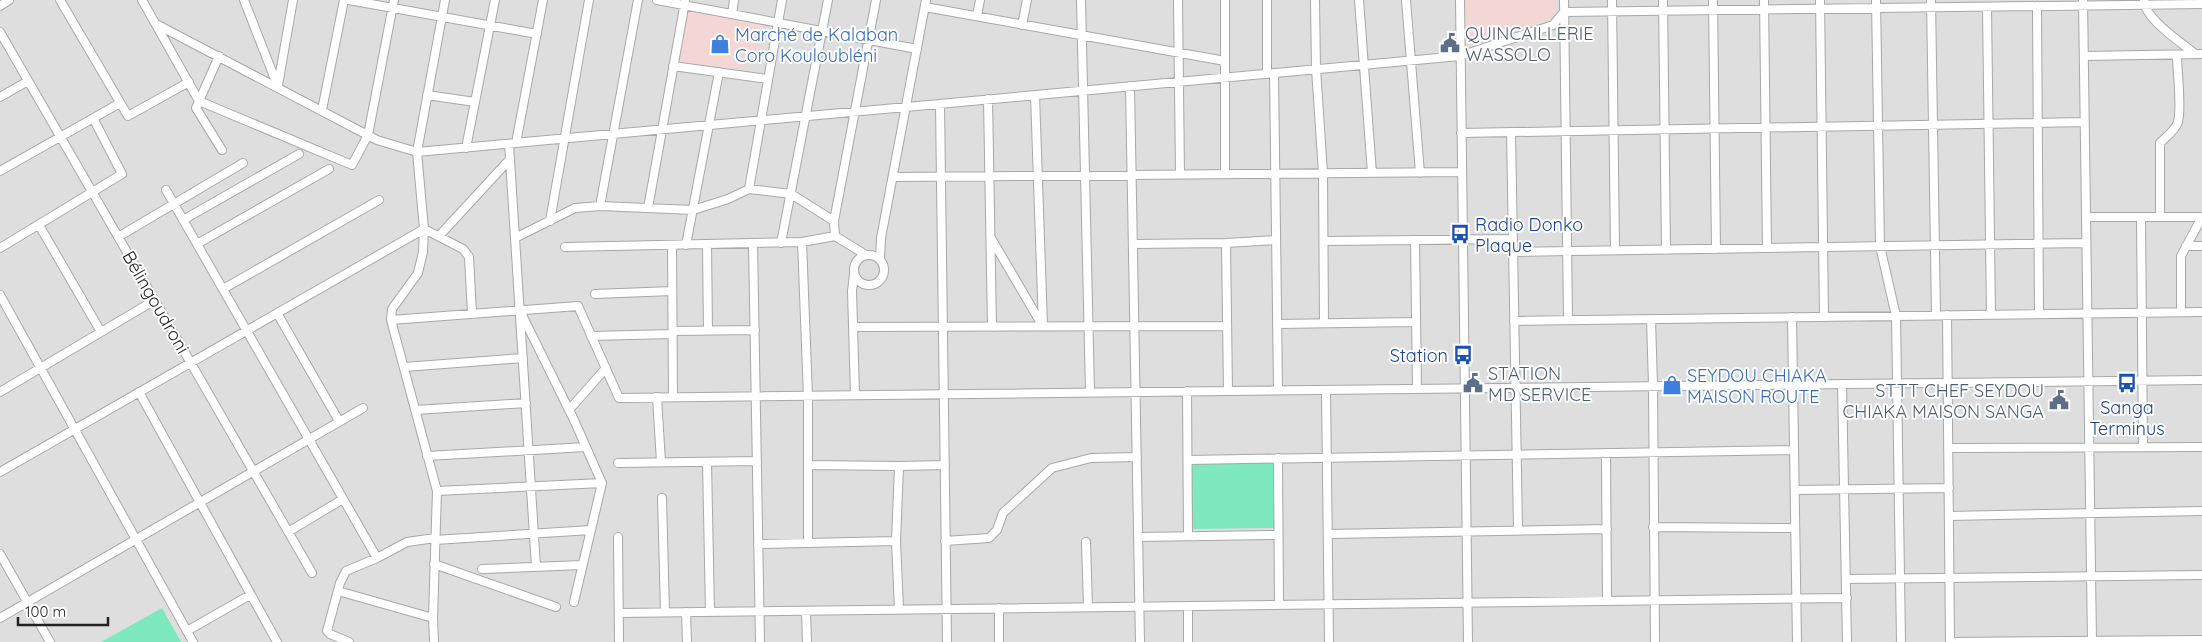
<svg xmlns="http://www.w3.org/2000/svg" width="2202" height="642" viewBox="0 0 2202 642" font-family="Quicksand,sans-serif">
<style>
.residential{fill:#dfdede}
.commercial{fill:#f4d6d5}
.pitch{fill:#7ee8be}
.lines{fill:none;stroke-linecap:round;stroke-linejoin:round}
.minor-casing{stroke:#a8a8a8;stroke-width:10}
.minor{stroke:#fff;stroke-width:8}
.labels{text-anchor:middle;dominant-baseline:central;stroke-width:4;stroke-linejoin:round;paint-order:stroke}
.service-label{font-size:18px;fill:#4e5e75;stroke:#fff;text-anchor:start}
.shop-label{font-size:18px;fill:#366cbe;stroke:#fff;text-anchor:start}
.transit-label{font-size:18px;fill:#164399;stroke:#fff;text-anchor:start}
.street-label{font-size:18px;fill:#212121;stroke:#fff}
</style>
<rect width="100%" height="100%" fill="#f2eee7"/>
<path class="residential" d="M0,0h2202v642h-2202z"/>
<path class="commercial" d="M1460,0h95v15l-23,12 -65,19 -7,-27z
M685,10l79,15 -9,38 -26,6 -50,-4z"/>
<path class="pitch" d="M1275,462l1,66 -84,1 -1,-66z
M162,608l19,34h-80z"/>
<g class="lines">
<defs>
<path id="minor" d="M60,0l68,116 61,-34
M142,0l57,101 153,64 16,-30 26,-135
M244,0l34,87
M349,0l188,34
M657,0l260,49
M1081,0l9,392
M1178,0l2,174
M1225,0v174
M1267,0v74
M1315,0l1,69 7,104 1,150
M1359,0l13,173
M1406,0l14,173
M1460,0l8,642
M1564,0l4,320
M1612,0l3,250
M1663,0l3,250
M1713,0l3,249
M1764,0l3,248
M1820,0l4,317
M1876,0l4,246 16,70 5,326
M1931,0l5,315
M2083,0l9,642
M2144,1c1,18 38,42 51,53
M0,6l9,-6
M2037,6l2,308
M925,7l300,54
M1987,7l4,308
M732,14l2,-14
M977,16l3,-16
M156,24l221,116 40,12 1043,-96 93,-31 11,-13 638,-8
M1022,25l5,-25
M0,32l312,541
M219,56l-23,52 26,42
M2084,56l118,-2
M673,66l95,13
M1274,73l4,317
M278,85l15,-85
M1130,86l10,556
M427,95l48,7
M1035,95l8,231
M0,97l28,-16
M988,99l4,228
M940,104l7,538
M322,110l22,-110
M1511,132l7,398
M1461,133l623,-11
M516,143l27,-143
M509,144l27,423
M466,148l29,-148
M0,171l120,-68
M894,177l567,-5
M749,189l33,-189
M166,190l211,368
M600,206l38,-206
M648,208l37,-206
M2086,217h116
M2141,217l2,230
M2160,217v-74c6,-6 15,-12 18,-21 4,-15 -1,-50 -1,-67
M183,220l116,-66
M550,221l39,-221
M834,221l42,-221
M39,225l62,107
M424,229l39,20 6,8 3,57
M439,236l71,-77
M118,237l125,-74
M515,238l60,-30 25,-2 93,4 35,-11 21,-10 42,5 43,27 1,15
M991,238l51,87
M1415,240l2,148
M1324,241l189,-2
M802,242l6,154v147
M753,243l7,399
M781,243l47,-243
M1226,243l2,148
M197,244l132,-75
M707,244l1,86
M1133,244l93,-1 50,-3
M672,245l1,152
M686,245l33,-173
M2186,246h16
M565,247l237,-5 33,-6 31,19
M0,248l122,-74 -29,-56
M1513,252l573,-9
M854 270a15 15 0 1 1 30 0a15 15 0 1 1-30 0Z
M880,259l1,-21 45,-238
M854,274l-2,17 3,104
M223,289l156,-89
M595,294l77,-3
M0,295l193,347
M2181,312v-56l21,-39
M277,313l62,108
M522,315l52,105 28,63 -28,119
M1947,315l3,327
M1792,317l5,325
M1651,319l2,67 2,256
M391,320l187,-14 41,92 1583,-18
M1514,321l688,-9
M1277,324l139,-2
M854,327l373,-1
M673,331l82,-1
M591,336l82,-2
M404,367l119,-9
M1842,384l5,258
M1326,390l3,252
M1187,391l1,145
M0,392l155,-92
M139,392l138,250
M657,397l4,65
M415,410l111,-7
M569,410l37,-42
M1948,448l254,-1
M1606,453l1,148
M427,456l159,-9
M1278,458l1,147
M1188,460l606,-10
M707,462l3,150
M618,463l139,-2
M808,465l91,1
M0,472l424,-243
M1795,490l154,-2
M437,491l165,-8
M662,498l3,114
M1949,516l253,-5
M1653,527l142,1
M288,532l55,-33
M1328,534l279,-5
M618,537l1,105
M1138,537l140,-2
M435,540l156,-10
M945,541l44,-3 8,-8 6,-17 49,-45 39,-10 46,-1
M1086,542l2,65
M758,544l138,-3
M0,554l50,88
M434,564l122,43
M482,569l100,-4
M1846,579l356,-4
M338,591l95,27
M999,608v34
M899,609l-3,-68 3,-75 46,-1
M806,611l1,31
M686,612l1,30
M619,613l1228,-15
M0,618l363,-210
M187,631l63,-36
M349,642l-19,-8 -3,-3 13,-48 6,-12 31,-13 30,-16 28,-4
M434,642l-1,-24 4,-127 -46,-171 1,-11 26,-36 5,-21 1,-23 -7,-77 28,-152
M1188,642v-36
M1950,642l252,-2"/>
</defs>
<use href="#minor" class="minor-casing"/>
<use href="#minor" class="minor"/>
</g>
<defs>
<symbol id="civic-bare" viewBox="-9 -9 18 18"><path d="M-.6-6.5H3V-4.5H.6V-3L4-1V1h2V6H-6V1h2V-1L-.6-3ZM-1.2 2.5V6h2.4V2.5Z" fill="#5c6f8a" stroke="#fff" stroke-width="2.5" paint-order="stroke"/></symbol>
<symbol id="shop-bare" viewBox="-9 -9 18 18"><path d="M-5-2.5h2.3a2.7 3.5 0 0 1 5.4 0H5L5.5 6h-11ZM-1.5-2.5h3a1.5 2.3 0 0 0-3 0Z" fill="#3f7fe0" stroke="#fff" stroke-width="2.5" paint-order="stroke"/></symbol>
<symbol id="bus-bare" viewBox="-9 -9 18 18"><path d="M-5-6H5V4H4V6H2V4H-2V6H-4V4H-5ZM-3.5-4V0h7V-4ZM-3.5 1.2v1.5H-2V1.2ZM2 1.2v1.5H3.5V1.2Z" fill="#1a4fb4" stroke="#fff" stroke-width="2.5" paint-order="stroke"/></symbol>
</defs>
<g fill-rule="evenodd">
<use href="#civic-bare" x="1436" y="29" width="28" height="28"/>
<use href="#shop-bare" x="706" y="30" width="28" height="28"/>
<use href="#bus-bare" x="1446" y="220" width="28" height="28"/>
<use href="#bus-bare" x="1449" y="341" width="28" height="28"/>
<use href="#civic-bare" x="1459" y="369" width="28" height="28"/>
<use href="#bus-bare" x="2113" y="369" width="28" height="28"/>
<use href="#shop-bare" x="1658" y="371" width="28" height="28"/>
<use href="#civic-bare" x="2045" y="386" width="28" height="28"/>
</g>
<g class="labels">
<g class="service-label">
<text x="1465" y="33">QUINCAILLERIE<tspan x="1465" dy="21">WASSOLO</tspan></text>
<text x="1488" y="373">STATION<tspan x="1488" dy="21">MD SERVICE</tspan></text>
<text x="2044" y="390" text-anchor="end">STTT CHEF SEYDOU<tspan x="2044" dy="21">CHIAKA MAISON SANGA</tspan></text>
</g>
<g class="shop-label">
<text x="735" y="34">Marché de Kalaban<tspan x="735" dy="21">Coro Kouloubléni</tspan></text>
<text x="1687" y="375">SEYDOU CHIAKA<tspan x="1687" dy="21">MAISON ROUTE</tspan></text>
</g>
<g class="transit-label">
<text x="1475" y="224">Radio Donko<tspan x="1475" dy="21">Plaque</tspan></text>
<text x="1448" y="355" text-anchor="end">Station</text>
<text x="2127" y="407" text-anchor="middle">Sanga<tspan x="2127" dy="21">Terminus</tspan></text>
</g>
<g class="street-label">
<text transform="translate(156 302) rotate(60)">Bélingoudroni</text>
</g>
</g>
<path d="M18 617v8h90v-8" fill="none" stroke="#212121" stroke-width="2.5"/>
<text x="25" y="617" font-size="15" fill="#212121" stroke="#ffffff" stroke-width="4" paint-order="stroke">100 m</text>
</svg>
